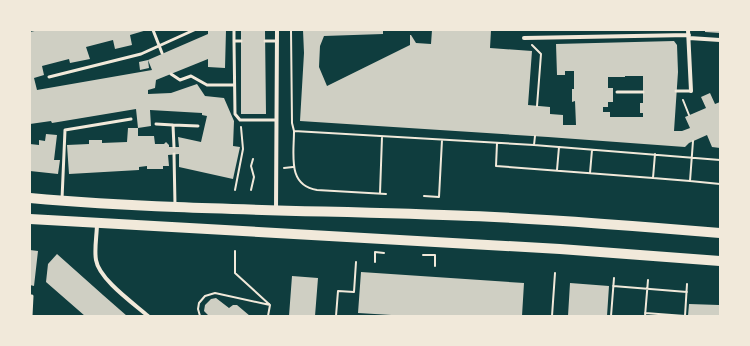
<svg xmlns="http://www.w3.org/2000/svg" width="750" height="346" viewBox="0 0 750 346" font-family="'Noto Sans',sans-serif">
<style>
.building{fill:#cfcfc3;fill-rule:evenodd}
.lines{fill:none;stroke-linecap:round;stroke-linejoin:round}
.path{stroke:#f1e9da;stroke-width:2}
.service{stroke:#f1e9da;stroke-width:3}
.minor{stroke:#f1e9da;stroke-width:4}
.primary{stroke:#f1e9da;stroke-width:10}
</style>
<rect width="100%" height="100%" fill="#0f3d3e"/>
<path class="building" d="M39,30h108l-17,5 2,10 -17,4 -2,-9 -27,7 4,12 -20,4 -1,-4 -27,7 2,9 -10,3 3,12 115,-20 -4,-10 1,8 -9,2 -1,-8 9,-2 60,-26v-4h18l-1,38 -17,-1v-8l-52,21 -1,8 -7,2v4l23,-1 26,-9 8,12 19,2 10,23 -1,25 7,1 -7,32 -54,-12v-13l-11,1 1,11h-6v3h-16v-3l-8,1v3l-70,4 -2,-29 22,-1v-4h13v3l25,-1 1,-14h10v8h16l1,8h9l2,-2 3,3v2h10l-1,-10 23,5 6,-26 -5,-1v-2l-52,-3 1,16 -13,2 -2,-19 -84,14 -1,-2 -21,3v-92z
M241,30h24l1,84h-25z
M303,30h80v4l-59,2 -4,10 -1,21 8,19 83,-41v-10h1l5,8 15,1 1,-14h59l-1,18 42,3 -4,54 22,2v7l13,1v10h13l-1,-24 -3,1v-13h2v-18h-9v4h-8l-1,-31 118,-3 3,4 1,27 -4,59h8l8,-3 -5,-11 21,-9 -5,-11 9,-4 5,11 5,-2v46l-8,-1 -5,-12 -18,8 -4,4 -137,-10 -248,-16 4,-68zM625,76h18v27h-3v10h3v4h-33v-5h-7v-5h5v-5h5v-14h-5v-11h17z
M705,30h15v3l-15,-1z
M46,134l11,1 -3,25h6l-2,14 -28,-3v-27l9,1v-5l6,1z
M30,250l8,1 -4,35 -4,-1z
M57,254l46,41 24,21h-42l-39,-34 2,-18z
M361,272l163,11 -2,33h-114l-50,-3z
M292,276l26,2 -3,38h-26z
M570,283l39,3 -2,30h-39z
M216,298l13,10 4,-3h4l13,11h-41l-5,-5 1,-6 6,-6z
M689,304l30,1 1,11h-32z"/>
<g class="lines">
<path class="path" d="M291,30l1,93 2,8 240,14 186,15
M532,45l9,9 -4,52
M683,100l6,15
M294,131c0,24 -7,54 23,59l69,4
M693,141l-3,40 30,3
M497,143l-1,23 157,12 2,-24
M534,145l1,-9
M284,168l9,-1
M557,170l2,-23
M590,173l2,-23
M653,178l37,3
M235,190l8,-41 -2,-22
M251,190l3,-13 -3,-11 2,-7
M380,193l2,-56
M424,196l15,1 3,-57
M235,251v22l35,32 -2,11
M423,255h12v11
M375,262v-10l9,1
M613,286l74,6
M645,313l40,3
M200,316l-2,-7 1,-6 6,-7 10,-3 55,12
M336,316l2,-25 16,1 2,-30
M552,316l3,-43
M611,316l3,-38
M645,316l3,-36
M685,316l2,-32"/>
<path class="service" d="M153,30l9,23
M234,30v11
M241,41h-7l1,73 5,6h36
M265,41h12
M171,74l9,6 11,-4 16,9h27
M49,77l92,-23 53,-24
M676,91h15
M617,92h26
M156,124l17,1
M174,147l-1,-22 25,1
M174,154l1,51
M62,199l3,-69 66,-11
M30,296h2l-1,20"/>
<path class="minor" d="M688,30l3,61
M524,38l165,-3
M689,38l31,2
M276,210l1,-180
M97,223c0,12 -3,26 -1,37 3,19 37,43 52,56"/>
<path class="primary" d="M30,198c146,13 294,12 441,18 83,3 166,10 249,17
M30,219l530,30 160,12"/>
</g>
<rect width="750" height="346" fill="none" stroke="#f1e9da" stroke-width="62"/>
</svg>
